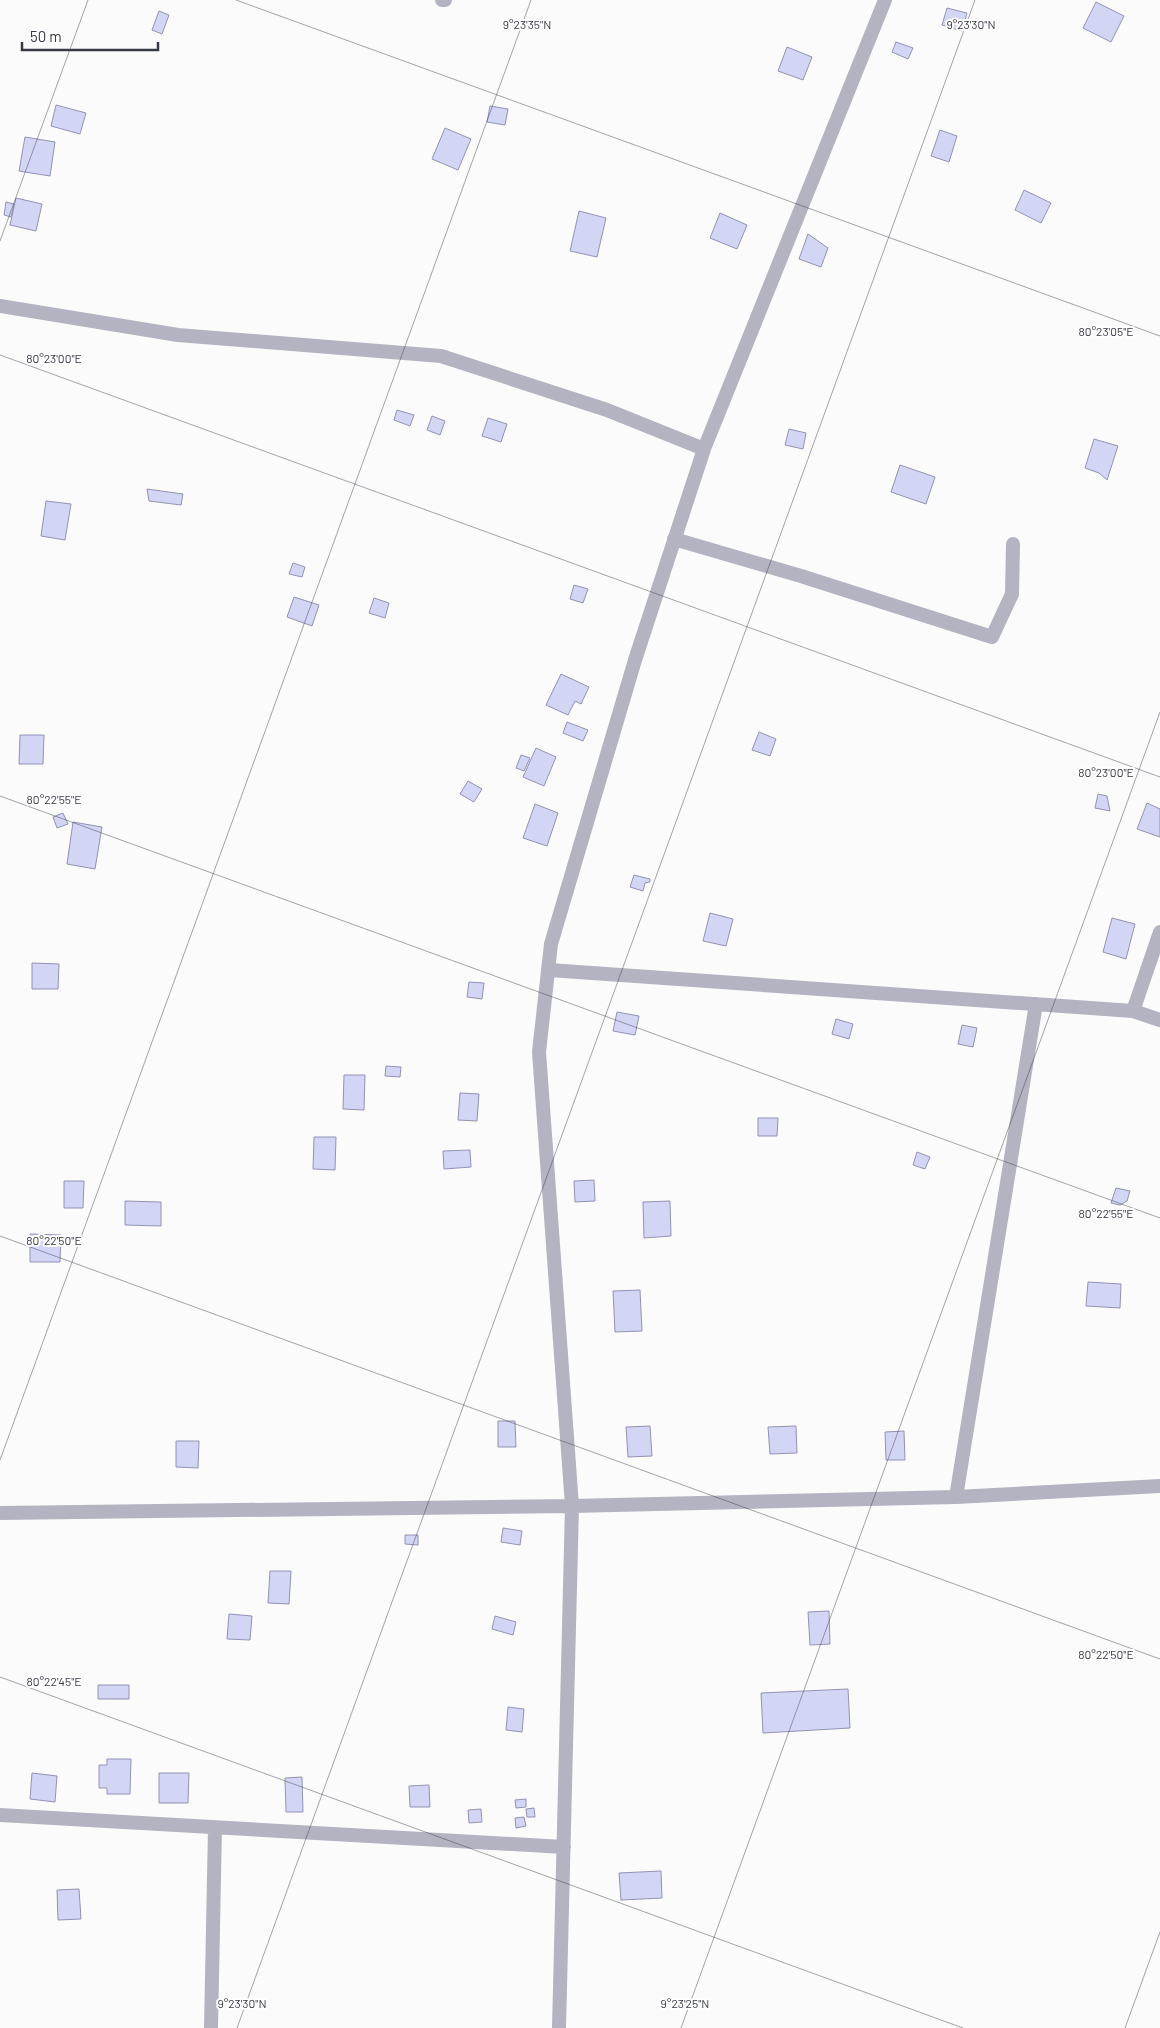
<svg xmlns="http://www.w3.org/2000/svg" width="1160" height="2028" viewBox="0 0 1160 2028" font-family="Barlow,sans-serif">
<style>
.building{fill:#d3d5f5;stroke:#9293b2}
.lines{fill:none;stroke-linecap:round;stroke-linejoin:round}
.minor{stroke:#b3b3c2;stroke-width:14}
.ticks{fill:none;stroke:#383946;stroke-width:1;stroke-opacity:0.45}
.ticks-label{font-size:12px;text-anchor:middle;fill:#383946;stroke:#fff;stroke-width:4;stroke-linejoin:round;paint-order:stroke}
</style>
<rect width="100%" height="100%" fill="#fbfbfb"/>
<path class="building" d="M1096,2l28,14 -13,26 -28,-14z
M947,8l20,5 -5,18 -20,-6z
M159,11l10,4 -7,19 -10,-4z
M896,42l17,6 -5,11 -16,-7z
M787,47l25,10 -9,23 -25,-9z
M56,105l30,8 -6,21 -29,-8z
M490,106l18,3 -3,16 -18,-3z
M445,128l26,11 -13,31 -26,-11z
M940,130l17,6 -8,26 -18,-6z
M25,137l30,5 -5,34 -31,-5z
M1024,190l27,13 -10,20 -26,-13z
M16,198l26,6 -6,27 -26,-6z
M6,202l8,2 -3,13 -7,-2z
M579,211l27,7 -9,39 -27,-6z
M720,213l27,12 -10,24 -27,-11z
M808,234l20,14 -7,19 -22,-8z
M397,410l17,5 -4,11 -16,-6z
M432,416l13,5 -5,14 -13,-5z
M488,418l19,6 -6,18 -19,-6z
M789,429l17,4 -3,16 -18,-4z
M1094,439l24,7 -11,34 -8,-7 -14,-5z
M900,465l35,12 -9,27 -35,-12z
M147,489l36,5 -2,11 -32,-4z
M46,501l25,3 -6,36 -24,-4z
M293,563l12,4 -3,10 -13,-3z
M574,585l14,4 -5,14 -13,-4z
M294,597l25,8 -7,21 -25,-9z
M374,598l15,5 -4,15 -16,-5z
M561,674l28,13 -8,17 -6,-3 -7,14 -22,-10z
M567,722l21,8 -5,11 -20,-8z
M759,732l17,7 -6,17 -18,-6z
M20,735h24l-1,29h-24z
M536,748l20,9 -12,29 -21,-9z
M521,755l9,3 -6,13 -8,-3z
M468,781l14,8 -8,13 -14,-8z
M1098,794l9,2 3,15 -15,-3z
M1147,803l13,6v28l-23,-8z
M535,804l23,9 -11,33 -24,-8z
M63,813l5,11 -11,4 -4,-11z
M73,822l29,5 -7,42 -28,-5z
M634,875l16,4v3l-5,1 -2,8 -13,-4z
M710,913l23,6 -7,27 -23,-5z
M1112,918l23,6 -9,35 -23,-7z
M32,963l27,1 -1,25h-26z
M469,982l15,1 -2,16 -15,-2z
M617,1012l22,4 -4,19 -22,-4z
M836,1019l17,5 -4,15 -17,-5z
M962,1025l15,3 -4,19 -15,-3z
M386,1066l15,1 -1,10 -15,-1z
M344,1075h21l-1,35 -21,-1z
M460,1093l19,1 -2,27 -19,-1z
M758,1118h20l-1,18h-19z
M314,1137h22l-1,33 -22,-1z
M470,1150l1,17 -27,2 -1,-18z
M917,1152l13,5 -5,12 -12,-4z
M594,1180l1,21 -20,1 -1,-21z
M64,1181h20l-1,27h-19z
M1116,1188l14,3 -3,10 -7,4 -9,-2z
M125,1201l36,1v24l-36,-1z
M670,1201l1,35 -27,2 -1,-36z
M30,1234l31,1 -1,27h-30z
M1088,1282l33,2 -1,24 -34,-2z
M640,1290l2,41 -27,1 -2,-41z
M498,1421h17l1,26h-18z
M650,1426l2,30 -24,1 -2,-30z
M796,1426l1,27 -27,1 -2,-27z
M904,1431l1,29h-19l-1,-28z
M176,1441h23l-1,27 -22,-1z
M503,1528l19,3 -2,14 -19,-3z
M405,1535h13v10l-13,-1z
M270,1571h21l-2,33 -21,-1z
M829,1611l1,33 -20,1 -2,-33z
M229,1614l23,2 -2,24 -23,-1z
M495,1616l21,6 -3,13 -21,-6z
M98,1685h31v14h-31z
M848,1689l2,39 -87,5 -2,-40z
M508,1707l16,2 -2,23 -16,-2z
M107,1759h24l-1,35h-23v-6h-8v-23h8z
M32,1773l25,3 -2,26 -25,-3z
M159,1773h30l-1,30h-29z
M302,1777l1,35h-17l-1,-34z
M429,1785l1,22h-20l-1,-21z
M526,1799v8l-10,1 -1,-8z
M534,1808l1,9h-8l-1,-8z
M481,1809l1,13 -13,1 -1,-13z
M524,1817l2,9 -10,2 -1,-10z
M661,1871l1,27 -41,2 -2,-27z
M79,1889l2,30 -23,1 -1,-30z"/>
<g class="lines">
<path class="minor" d="M442,0h3
M0,306l178,29 263,21 166,54 97,39
M674,539l127,37 191,61 20,-43 1,-50
M549,970l584,41 27,9
M1133,1011l27,-79
M956,1497l80,-493
M0,1513l572,-7 384,-9 204,-11
M0,1815l564,32
M211,2028l4,-200
M559,2028l13,-522 -33,-454 12,-108 84,-284 69,-211 181,-449"/>
</g>
<path class="ticks" d="M236,0l924,336M0,241l88,-241M0,355l1160,422M0,796l1160,422M0,1236l1160,423M0,1460l531,-1460M0,1677l963,351M237,2028l738,-2028M681,2028l479,-1316M1125,2028l35,-96"/>
<g class="ticks-label">
<text x="527" y="29">9°23'35"N</text>
<text x="971" y="29">9°23'30"N</text>
<text x="1106" y="336">80°23'05"E</text>
<text x="54" y="363">80°23'00"E</text>
<text x="1106" y="777">80°23'00"E</text>
<text x="54" y="804">80°22'55"E</text>
<text x="1106" y="1218">80°22'55"E</text>
<text x="54" y="1245">80°22'50"E</text>
<text x="1106" y="1659">80°22'50"E</text>
<text x="54" y="1686">80°22'45"E</text>
<text x="242" y="2008">9°23'30"N</text>
<text x="685" y="2008">9°23'25"N</text>
</g>
<path d="M22 42v8h136v-8" fill="none" stroke="#383946" stroke-width="2.5"/>
<text x="30" y="42" font-size="15" fill="#383946" stroke="#ffffff" stroke-width="4" paint-order="stroke">50 m</text>
</svg>
